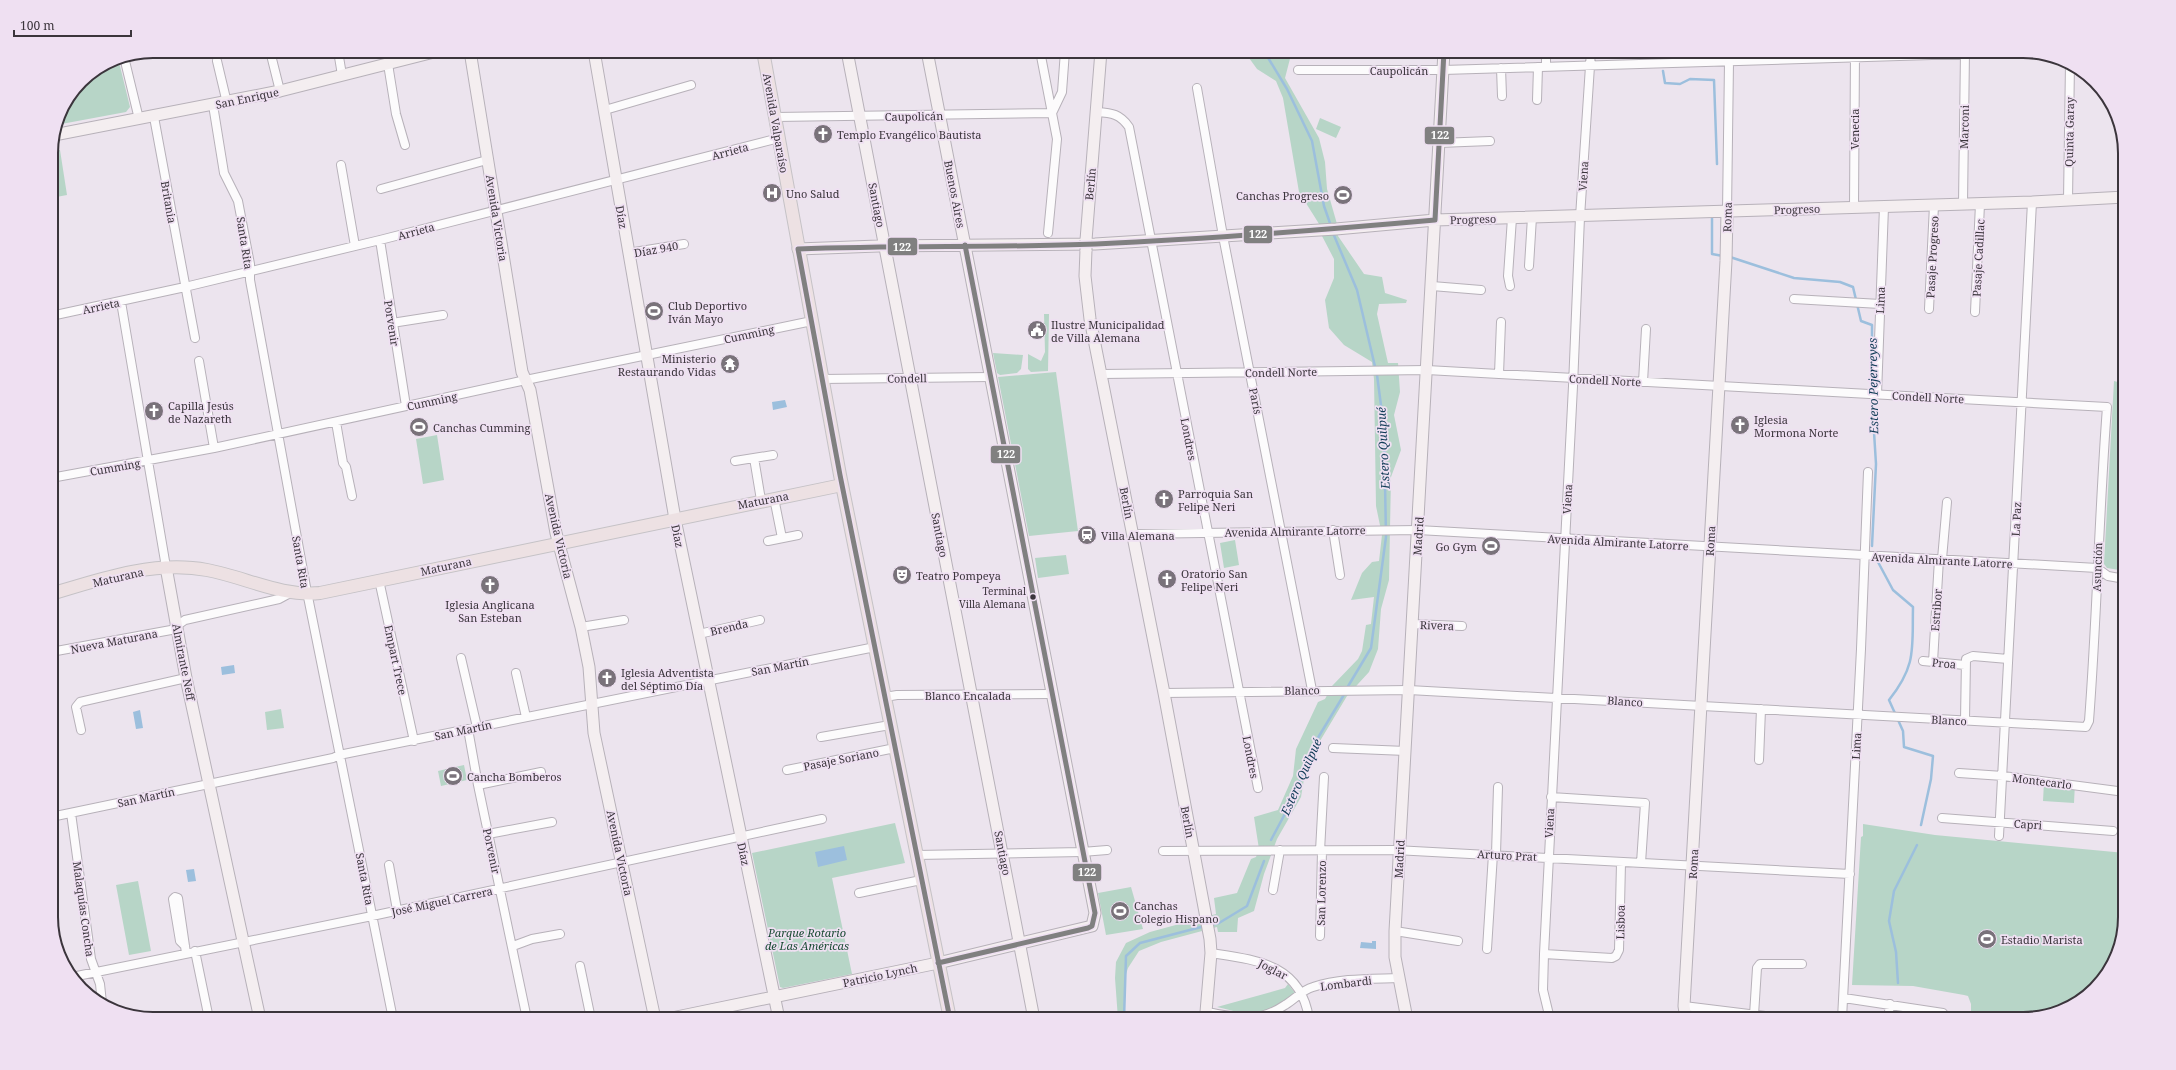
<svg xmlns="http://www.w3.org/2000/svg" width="2176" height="1070" viewBox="0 0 2176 1070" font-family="'Noto Serif',serif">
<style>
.green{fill:#b7d5c7}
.water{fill:#9cbfdd}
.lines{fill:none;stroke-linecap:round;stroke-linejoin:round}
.stream{stroke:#9cbfdd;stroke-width:2.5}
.street-casing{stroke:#b7b1b9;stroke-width:10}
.secondary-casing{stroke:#b7b1b9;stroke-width:13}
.primary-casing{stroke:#c5c2c6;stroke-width:14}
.street{stroke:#fcfbfc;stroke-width:8}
.secondary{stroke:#f4eef0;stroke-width:11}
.primary{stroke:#ede1e3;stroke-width:12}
.secondary-bridge-casing{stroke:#b7b1b9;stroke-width:13;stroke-linecap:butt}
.secondary-bridge{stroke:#f4eef0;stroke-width:11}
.bus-1-casing{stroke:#efe0f2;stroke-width:8}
.bus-1{stroke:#808080;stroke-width:5}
.bus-dot{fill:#3b353c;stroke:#efe0f2;stroke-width:1.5}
.labels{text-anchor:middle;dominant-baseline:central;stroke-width:3.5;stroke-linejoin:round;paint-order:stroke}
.bus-label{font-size:10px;fill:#3b353c;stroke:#efe0f2;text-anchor:end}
.street-label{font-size:11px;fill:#3b353c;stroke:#efe0f2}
.poi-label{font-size:11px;fill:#3b353c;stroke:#efe0f2;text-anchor:start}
.park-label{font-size:11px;font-style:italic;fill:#1a4b34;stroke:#efe0f2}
.water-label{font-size:12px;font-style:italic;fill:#113c57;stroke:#efe0f2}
.rim{fill:none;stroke:#3b353c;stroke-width:2}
.line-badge{stroke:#efe0f2;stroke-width:1.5}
.badge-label{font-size:11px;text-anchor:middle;font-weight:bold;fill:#fff}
</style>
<rect width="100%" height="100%" fill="#ece4ee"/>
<path class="green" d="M1244,51h48l-7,27 34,60 6,24 2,27 10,35h-3l4,12 26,38 18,3 3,16 22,7 -1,3 -27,1 -2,10 11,49h10l2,29 -6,23 7,35 -10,27 -2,103 -8,29 -3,40 -9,23 -22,24 -33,55 -9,22 -4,24 -24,42 -13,35 -10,37 -16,7 -1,14h-19l-1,-5 -56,15 -22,9 -11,17 -4,12v39h-6l-3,-41 1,-16 10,-19 24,-11 66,-18 -2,-16 23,-5 14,-34 5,-2 3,-8 -5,-32 24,-7 15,-34 3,-27 22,-47 7,-3 7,-13 26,-27 4,-8 4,-26 5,-1 3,-27 -23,3 11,-27 10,-11 7,-1 3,-26 -6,-29 -2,-127 -2,-17 -28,-17 -15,-17 -4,-28 9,-22v-19l-12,-23 4,-1 -27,-43 -16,-94 -7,-17 -19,-12z
M118,58l12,49 -4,5 -70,13 3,-11 22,-33z
M1320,118l21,9 -5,11 -20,-9z
M60,150l7,45 -16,3v-46z
M1044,314h5l-1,57 -17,1 -3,-3v-15l13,7 4,-9z
M993,353l30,2 -2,14 -4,4 -17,2 -3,-2z
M1056,372l22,159 -49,5 -31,-159z
M2114,381l11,3v187l-18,-3 -3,-4z
M437,435l7,45 -21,4 -7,-45z
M1235,540l4,25 -15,3 -4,-25z
M1066,555l3,19 -31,4 -3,-20z
M2121,683l4,2v40l-4,-14z
M281,709l3,19 -17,2 -2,-18z
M464,765l3,15 -26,6 -3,-15z
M2044,782l31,1 -1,20 -31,-2z
M895,823l10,40 -73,15 20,96 -69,14 -3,-1 -28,-134z
M1863,824l72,11 190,18v64l-10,45 -36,40 -56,17h-52v-15l-3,-8 -4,-1 -51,-9 -61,-1 9,-148 2,-1z
M138,881l13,70 -22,4 -13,-70z
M1131,887l12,42 -37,6 -8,-42z
M1288,984l7,9c-30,26 -42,23 -78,14l68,-19z"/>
<path class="water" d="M785,400l2,7 -14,3 -1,-8z
M234,665l1,8 -13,2 -1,-8z
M140,710l3,18 -7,1 -3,-17z
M844,846l3,14 -29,7 -3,-15z
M194,869l2,12 -8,1 -2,-12z
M1372,941h4v8l-16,-1 1,-6 11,1z"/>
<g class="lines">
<path class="stream" d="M1264,51l23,38 25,52 12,65 7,20
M1663,71l2,12 15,1 10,-5 24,1 3,84
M1712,215v39l11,2
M1333,233l24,57 20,85 7,53 2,109 -15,111 -24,40
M1730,257l64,21 46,4 13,5 8,34 11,4v75l4,64 -4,82
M1878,562l15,28 20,17c-1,41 4,58 -24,93l14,31 1,16 29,9 -2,23 -10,46
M1271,840l24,-45 18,-49 32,-53
M1210,925l9,-2 28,-17 17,-45
M1898,983l-2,-31 -7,-31 5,-30 23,-46
M1124,1019l2,-63 14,-13 65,-17"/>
<defs>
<path id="street" d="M270,51l10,40
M338,51l4,24
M927,51h54
M1040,51l17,88 -9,94
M124,57l15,62
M217,61l10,42
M388,64l8,50 9,31
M1546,67v-16
M1501,68l1,28
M1298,70h145l586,-18
M1197,88l26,148 89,454
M1537,100l1,-33
M213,105l11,68 14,28 12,63v16l56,307 87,432
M605,110l86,-25
M1097,112c15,1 23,2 32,15l129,661
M1052,113l10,-21 3,-41
M154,117l41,221
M775,117l277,-4
M1439,143l51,-2
M341,165l14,81
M381,189l106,-29
M2068,200l2,-137
M1963,204l2,-153
M1854,207l1,-156
M1727,212l2,-150
M380,240l26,166
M628,253l56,-9
M1529,266l3,-49
M1432,286l49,4
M1510,286l-2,-10 4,-58
M1794,299l86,5
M121,302l45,265
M1929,309l5,-104
M1975,312l5,-108
M51,316l134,-29 195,-47 399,-102
M392,323l51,-8
M199,361l15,87
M1102,374l325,-4 680,37c-8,105 -10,210 -18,314l-3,6 -677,-37 -245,3
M1499,374l2,-52
M822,379l169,-2
M1643,382l3,-53
M1877,394l7,-187
M336,422l7,41 3,4 6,29
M754,458l7,42
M735,461l38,-6
M51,478l163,-30 307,-67 291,-60
M774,498l8,40
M1333,530l7,45
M1133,534l285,-4 679,38 11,8 17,3
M768,541l30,-6
M1942,559l5,-57
M379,580l35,161
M1411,624l51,2
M581,627l43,-7
M699,634l61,-14
M51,652l120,-22 14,-10 94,-21 11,-6
M461,658l16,69
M1923,661l42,4
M1933,662l6,-103
M516,673l10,44
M885,697l12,-2 154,-1
M1965,720l1,-61 7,-3 35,3
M468,729l10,56 49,234
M81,730l-5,-23 4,-5 106,-24
M821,737l69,-12
M1333,748l73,3
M1759,760l2,-51
M787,770l108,-22
M1959,773l44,3 122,16
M478,785l63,-13
M1551,797l94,6 -4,60
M71,813l20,146 9,25 2,19
M51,817l282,-59 6,-3 536,-108
M1942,818l171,13
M488,834l64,-12
M1999,836l33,-634
M1163,851l232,-1 455,24
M1320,851l4,-74
M1496,854l2,-67
M916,855l166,-3 25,-2
M389,865l8,45
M1273,890l7,-40
M859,893l62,-13
M1395,931l63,10
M1320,936l2,-85
M185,946l-5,-5 -7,-42 2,-2 3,1 8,55
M513,946l19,-7 28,-5
M1487,949l6,-95
M195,951l13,63
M1211,953c46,7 90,11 98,66
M1544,954l68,4 4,-2 3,-6 2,-87
M580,966l11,53
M72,977l300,-61 450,-97
M1844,998l99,15 4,6
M1684,1006l107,13
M1206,1012c31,5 51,12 79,-7 10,-6 17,-15 28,-18 28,-9 57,-8 85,-9
M1754,1015l3,-47 3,-4h42
M1550,1019l-7,-29 1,-36 29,-568 7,-169 11,-166
M1842,1019l19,-370 7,-177
M1888,1019l2,-15"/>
<path id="secondary" d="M470,51l52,321 8,18 26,143 25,94 8,40 5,66 61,286
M594,51l81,468 104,500
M847,51l187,968
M54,135l226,-44 158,-40
M1086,240l15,-189
M798,249l80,-3 217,-2 241,-15 99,-9 597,-18 93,-5
M1086,250l-1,26 5,43 74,374 46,246 1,14 -5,59 2,7
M166,567l20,111 74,341
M667,1019l271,-56 154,-37 3,-13 -168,-862
M1407,1019l-12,-62v-26l49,-880
M1686,1019l-2,-13 42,-745 1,-49"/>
<path id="primary" d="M763,51l77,424 110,544
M51,594c49,-15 104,-34 156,-24 38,7 74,27 113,23l522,-108"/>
</defs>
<use href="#street" class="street-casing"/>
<use href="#secondary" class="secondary-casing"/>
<use href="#primary" class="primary-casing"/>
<use href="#street" class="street"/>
<use href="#secondary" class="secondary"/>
<use href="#primary" class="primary"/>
<defs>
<path id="secondary-bridge" d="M1086,250v-10"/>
</defs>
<use href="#secondary-bridge" class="secondary-bridge-casing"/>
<use href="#secondary-bridge" class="secondary-bridge"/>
<defs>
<path id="bus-1" d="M1435,220l9,-169
M938,963l150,-35 4,-2 3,-13 -130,-668
M950,1019l-110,-544 -42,-226c99,-4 199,-1 298,-5 113,-5 226,-14 339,-24"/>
</defs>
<use href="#bus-1" class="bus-1-casing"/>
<use href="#bus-1" class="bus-1"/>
</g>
<defs>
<symbol id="church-disc" viewBox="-11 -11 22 22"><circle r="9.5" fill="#79727a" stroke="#efe0f2"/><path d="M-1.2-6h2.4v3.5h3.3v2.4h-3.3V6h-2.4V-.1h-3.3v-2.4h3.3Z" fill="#fff"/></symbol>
<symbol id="hospital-disc" viewBox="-11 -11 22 22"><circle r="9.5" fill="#79727a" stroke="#efe0f2"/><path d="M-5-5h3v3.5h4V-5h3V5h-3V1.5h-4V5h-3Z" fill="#fff"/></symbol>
<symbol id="stadium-disc" viewBox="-11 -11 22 22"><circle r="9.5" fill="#79727a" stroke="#efe0f2"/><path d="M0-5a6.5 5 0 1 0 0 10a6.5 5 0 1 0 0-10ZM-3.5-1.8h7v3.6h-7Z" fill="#fff"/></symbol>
<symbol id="civic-disc" viewBox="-11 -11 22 22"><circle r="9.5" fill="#79727a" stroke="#efe0f2"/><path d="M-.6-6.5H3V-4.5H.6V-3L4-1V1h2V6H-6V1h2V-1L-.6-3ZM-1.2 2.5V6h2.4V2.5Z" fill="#fff"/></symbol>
<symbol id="temple-disc" viewBox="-11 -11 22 22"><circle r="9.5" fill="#79727a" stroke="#efe0f2"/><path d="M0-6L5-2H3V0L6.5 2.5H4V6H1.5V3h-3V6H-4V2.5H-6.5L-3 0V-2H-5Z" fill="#fff"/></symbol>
<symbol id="station-disc" viewBox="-11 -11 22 22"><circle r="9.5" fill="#79727a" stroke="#efe0f2"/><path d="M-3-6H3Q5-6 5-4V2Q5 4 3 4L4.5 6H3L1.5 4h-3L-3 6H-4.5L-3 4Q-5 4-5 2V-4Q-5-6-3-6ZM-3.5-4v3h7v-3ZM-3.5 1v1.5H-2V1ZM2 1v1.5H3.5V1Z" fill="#fff"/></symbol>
<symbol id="theatre-disc" viewBox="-11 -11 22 22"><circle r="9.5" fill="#79727a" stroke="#efe0f2"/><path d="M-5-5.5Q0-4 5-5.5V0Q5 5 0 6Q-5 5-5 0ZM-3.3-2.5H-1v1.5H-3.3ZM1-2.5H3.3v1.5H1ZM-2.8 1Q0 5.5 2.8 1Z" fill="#fff"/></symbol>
</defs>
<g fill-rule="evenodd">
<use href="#church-disc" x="812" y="123" width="22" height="22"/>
<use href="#hospital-disc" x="761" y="182" width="22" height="22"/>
<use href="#stadium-disc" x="1332" y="184" width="22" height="22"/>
<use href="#stadium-disc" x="643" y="300" width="22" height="22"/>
<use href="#civic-disc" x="1026" y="319" width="22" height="22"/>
<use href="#temple-disc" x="719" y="353" width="22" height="22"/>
<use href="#church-disc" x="143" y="400" width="22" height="22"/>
<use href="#church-disc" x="1729" y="414" width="22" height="22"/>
<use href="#stadium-disc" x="408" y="416" width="22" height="22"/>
<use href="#church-disc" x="1153" y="488" width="22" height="22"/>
<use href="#station-disc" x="1076" y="524" width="22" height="22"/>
<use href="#stadium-disc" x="1480" y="535" width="22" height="22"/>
<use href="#theatre-disc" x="891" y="564" width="22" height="22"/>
<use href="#church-disc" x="1156" y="568" width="22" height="22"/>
<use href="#church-disc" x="479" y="574" width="22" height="22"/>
<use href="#church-disc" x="596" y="667" width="22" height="22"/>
<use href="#stadium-disc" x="442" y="765" width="22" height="22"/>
<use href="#stadium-disc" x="1109" y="900" width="22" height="22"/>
<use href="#stadium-disc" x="1976" y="928" width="22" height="22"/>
</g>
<circle class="bus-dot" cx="1033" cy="597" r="3.5"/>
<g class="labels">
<g class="bus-label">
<text x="1026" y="591">Terminal<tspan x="1026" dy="13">Villa Alemana</tspan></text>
</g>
<g class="street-label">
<text x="1399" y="70">Caupolicán</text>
<text transform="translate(247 98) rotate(-12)">San Enrique</text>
<text transform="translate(914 116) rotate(-1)">Caupolicán</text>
<text transform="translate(776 123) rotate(80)">Avenida Valparaíso</text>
<text transform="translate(1964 127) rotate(-89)">Marconi</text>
<text transform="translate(1854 129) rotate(-90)">Venecia</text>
<text transform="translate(2069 132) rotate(-89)">Quinta Garay</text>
<text transform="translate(730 151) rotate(-15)">Arrieta</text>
<text transform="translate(1583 176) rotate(-86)">Viena</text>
<text transform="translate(1090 184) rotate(-85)">Berlín</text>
<text transform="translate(955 194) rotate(79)">Buenos Aires</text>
<text transform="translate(169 202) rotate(80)">Britania</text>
<text transform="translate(877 205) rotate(79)">Santiago</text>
<text transform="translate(1797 209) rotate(-2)">Progreso</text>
<text transform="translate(622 217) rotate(80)">Díaz</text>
<text transform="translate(1727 217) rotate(-89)">Roma</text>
<text transform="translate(497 218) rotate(81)">Avenida Victoria</text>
<text transform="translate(1473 219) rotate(-2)">Progreso</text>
<text transform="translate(416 231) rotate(-15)">Arrieta</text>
<text transform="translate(245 243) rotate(81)">Santa Rita</text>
<text transform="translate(656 249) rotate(-10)">Díaz 940</text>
<text transform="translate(1932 257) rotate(-87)">Pasaje Progreso</text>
<text transform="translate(1978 258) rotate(-87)">Pasaje Cadillac</text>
<text transform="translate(1880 300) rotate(-88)">Lima</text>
<text transform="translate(101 306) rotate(-12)">Arrieta</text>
<text transform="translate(392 323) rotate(81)">Porvenir</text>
<text transform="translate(749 334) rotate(-12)">Cumming</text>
<text transform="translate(1281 372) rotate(-1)">Condell Norte</text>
<text transform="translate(907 378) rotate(-1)">Condell</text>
<text transform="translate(1605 380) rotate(3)">Condell Norte</text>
<text transform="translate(1928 397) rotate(3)">Condell Norte</text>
<text transform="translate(432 401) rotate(-12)">Cumming</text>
<text transform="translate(1256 401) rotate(79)">París</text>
<text transform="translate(1189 439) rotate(79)">Londres</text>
<text transform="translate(115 467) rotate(-10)">Cumming</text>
<text transform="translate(1567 499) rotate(-87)">Viena</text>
<text transform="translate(763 500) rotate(-11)">Maturana</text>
<text transform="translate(1127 503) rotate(79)">Berlín</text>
<text transform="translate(2016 519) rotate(-87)">La Paz</text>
<text transform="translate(1295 531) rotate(-1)">Avenida Almirante Latorre</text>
<text transform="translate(940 535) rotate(79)">Santiago</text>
<text transform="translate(559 536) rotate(77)">Avenida Victoria</text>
<text transform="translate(678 536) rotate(78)">Díaz</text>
<text transform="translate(1418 536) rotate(-86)">Madrid</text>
<text transform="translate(1710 541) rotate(-87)">Roma</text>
<text transform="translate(1618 542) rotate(3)">Avenida Almirante Latorre</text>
<text transform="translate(1942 560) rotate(3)">Avenida Almirante Latorre</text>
<text transform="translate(301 562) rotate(80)">Santa Rita</text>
<text transform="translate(446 566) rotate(-12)">Maturana</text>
<text transform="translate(2097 567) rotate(-88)">Asunción</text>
<text transform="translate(118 577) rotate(-13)">Maturana</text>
<text transform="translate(1936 610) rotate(-86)">Estribor</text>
<text transform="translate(1437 625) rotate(2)">Rivera</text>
<text transform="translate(729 627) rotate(-13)">Brenda</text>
<text transform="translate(114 641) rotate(-11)">Nueva Maturana</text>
<text transform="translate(396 660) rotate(78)">Empart Trece</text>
<text transform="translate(184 662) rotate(79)">Almirante Neff</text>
<text transform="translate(1944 663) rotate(6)">Proa</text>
<text transform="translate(780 666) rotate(-11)">San Martín</text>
<text transform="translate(1302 690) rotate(-1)">Blanco</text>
<text x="968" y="695">Blanco Encalada</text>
<text transform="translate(1625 701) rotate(4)">Blanco</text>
<text transform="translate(1949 720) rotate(3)">Blanco</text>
<text transform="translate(463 730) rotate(-12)">San Martín</text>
<text transform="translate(1856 746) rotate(-87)">Lima</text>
<text transform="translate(1251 757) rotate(79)">Londres</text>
<text transform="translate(841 759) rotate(-11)">Pasaje Soriano</text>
<text transform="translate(2042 781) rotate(7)">Montecarlo</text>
<text transform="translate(146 797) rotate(-12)">San Martín</text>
<text transform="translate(1188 822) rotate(79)">Berlín</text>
<text transform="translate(1549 823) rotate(-87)">Viena</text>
<text transform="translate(2028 824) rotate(4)">Capri</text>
<text transform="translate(492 851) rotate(78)">Porvenir</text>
<text transform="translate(620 853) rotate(78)">Avenida Victoria</text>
<text transform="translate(1003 853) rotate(79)">Santiago</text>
<text transform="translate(744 854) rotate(78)">Díaz</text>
<text transform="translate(1507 855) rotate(3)">Arturo Prat</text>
<text transform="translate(1399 859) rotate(-87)">Madrid</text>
<text transform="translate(1693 864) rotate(-87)">Roma</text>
<text transform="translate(365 879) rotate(79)">Santa Rita</text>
<text transform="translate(1321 893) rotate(-89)">San Lorenzo</text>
<text transform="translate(442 901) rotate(-12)">José Miguel Carrera</text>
<text transform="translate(84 909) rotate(82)">Malaquías Concha</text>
<text transform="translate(1620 922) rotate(-89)">Lisboa</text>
<text transform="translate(1273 969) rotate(27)">Joglar</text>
<text transform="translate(880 975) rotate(-12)">Patricio Lynch</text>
<text transform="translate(1346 983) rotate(-7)">Lombardi</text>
</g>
<g class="poi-label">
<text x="837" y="134">Templo Evangélico Bautista</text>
<text x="786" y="193">Uno Salud</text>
<text x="1329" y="195" text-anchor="end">Canchas Progreso</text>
<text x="668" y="305">Club Deportivo<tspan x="668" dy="13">Iván Mayo</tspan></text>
<text x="1051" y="324">Ilustre Municipalidad<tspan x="1051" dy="13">de Villa Alemana</tspan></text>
<text x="716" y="358" text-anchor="end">Ministerio<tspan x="716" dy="13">Restaurando Vidas</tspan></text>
<text x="168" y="405">Capilla Jesús<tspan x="168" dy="13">de Nazareth</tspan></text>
<text x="1754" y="419">Iglesia<tspan x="1754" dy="13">Mormona Norte</tspan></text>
<text x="433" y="427">Canchas Cumming</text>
<text x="1178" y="493">Parroquia San<tspan x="1178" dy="13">Felipe Neri</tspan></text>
<text x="1101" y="535">Villa Alemana</text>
<text x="1477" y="546" text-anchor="end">Go Gym</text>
<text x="1181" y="573">Oratorio San<tspan x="1181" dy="13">Felipe Neri</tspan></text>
<text x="916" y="575">Teatro Pompeya</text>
<text x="490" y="604" text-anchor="middle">Iglesia Anglicana<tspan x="490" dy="13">San Esteban</tspan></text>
<text x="621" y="672">Iglesia Adventista<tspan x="621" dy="13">del Séptimo Día</tspan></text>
<text x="467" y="776">Cancha Bomberos</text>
<text x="1134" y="905">Canchas<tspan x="1134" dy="13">Colegio Hispano</tspan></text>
<text x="2001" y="939">Estadio Marista</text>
</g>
<g class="park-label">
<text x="807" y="932">Parque Rotario<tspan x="807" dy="13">de Las Américas</tspan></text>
</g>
<g class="water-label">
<text transform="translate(1873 386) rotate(-91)">Estero Pejerreyes</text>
<text transform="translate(1383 448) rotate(-93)">Estero Quilpué</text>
<text transform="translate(1301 777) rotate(-66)">Estero Quilpué</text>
</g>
</g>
<path d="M0 0H2176V1070H0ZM153 58H2023A95 95 0 0 1 2118 153V917A95 95 0 0 1 2023 1012H153A95 95 0 0 1 58 917V153A95 95 0 0 1 153 58Z" fill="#efe0f2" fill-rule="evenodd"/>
<path class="rim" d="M153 58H2023A95 95 0 0 1 2118 153V917A95 95 0 0 1 2023 1012H153A95 95 0 0 1 58 917V153A95 95 0 0 1 153 58Z"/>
<g class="line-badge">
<rect x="1424" y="126" width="31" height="19" rx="4" fill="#808080"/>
<rect x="1243" y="225" width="30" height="19" rx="4" fill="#808080"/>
<rect x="887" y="237" width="31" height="19" rx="4" fill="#808080"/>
<rect x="990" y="445" width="31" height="19" rx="4" fill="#808080"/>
<rect x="1072" y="863" width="30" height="19" rx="4" fill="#808080"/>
</g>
<g class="badge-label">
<text x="1440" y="139">122</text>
<text x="1258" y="238">122</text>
<text x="902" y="251">122</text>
<text x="1006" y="458">122</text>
<text x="1087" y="876">122</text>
</g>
<path d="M14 30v6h117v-6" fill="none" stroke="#3b353c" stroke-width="2"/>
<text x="20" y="30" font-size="12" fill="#3b353c" stroke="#efe0f2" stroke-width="3" paint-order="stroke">100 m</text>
</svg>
